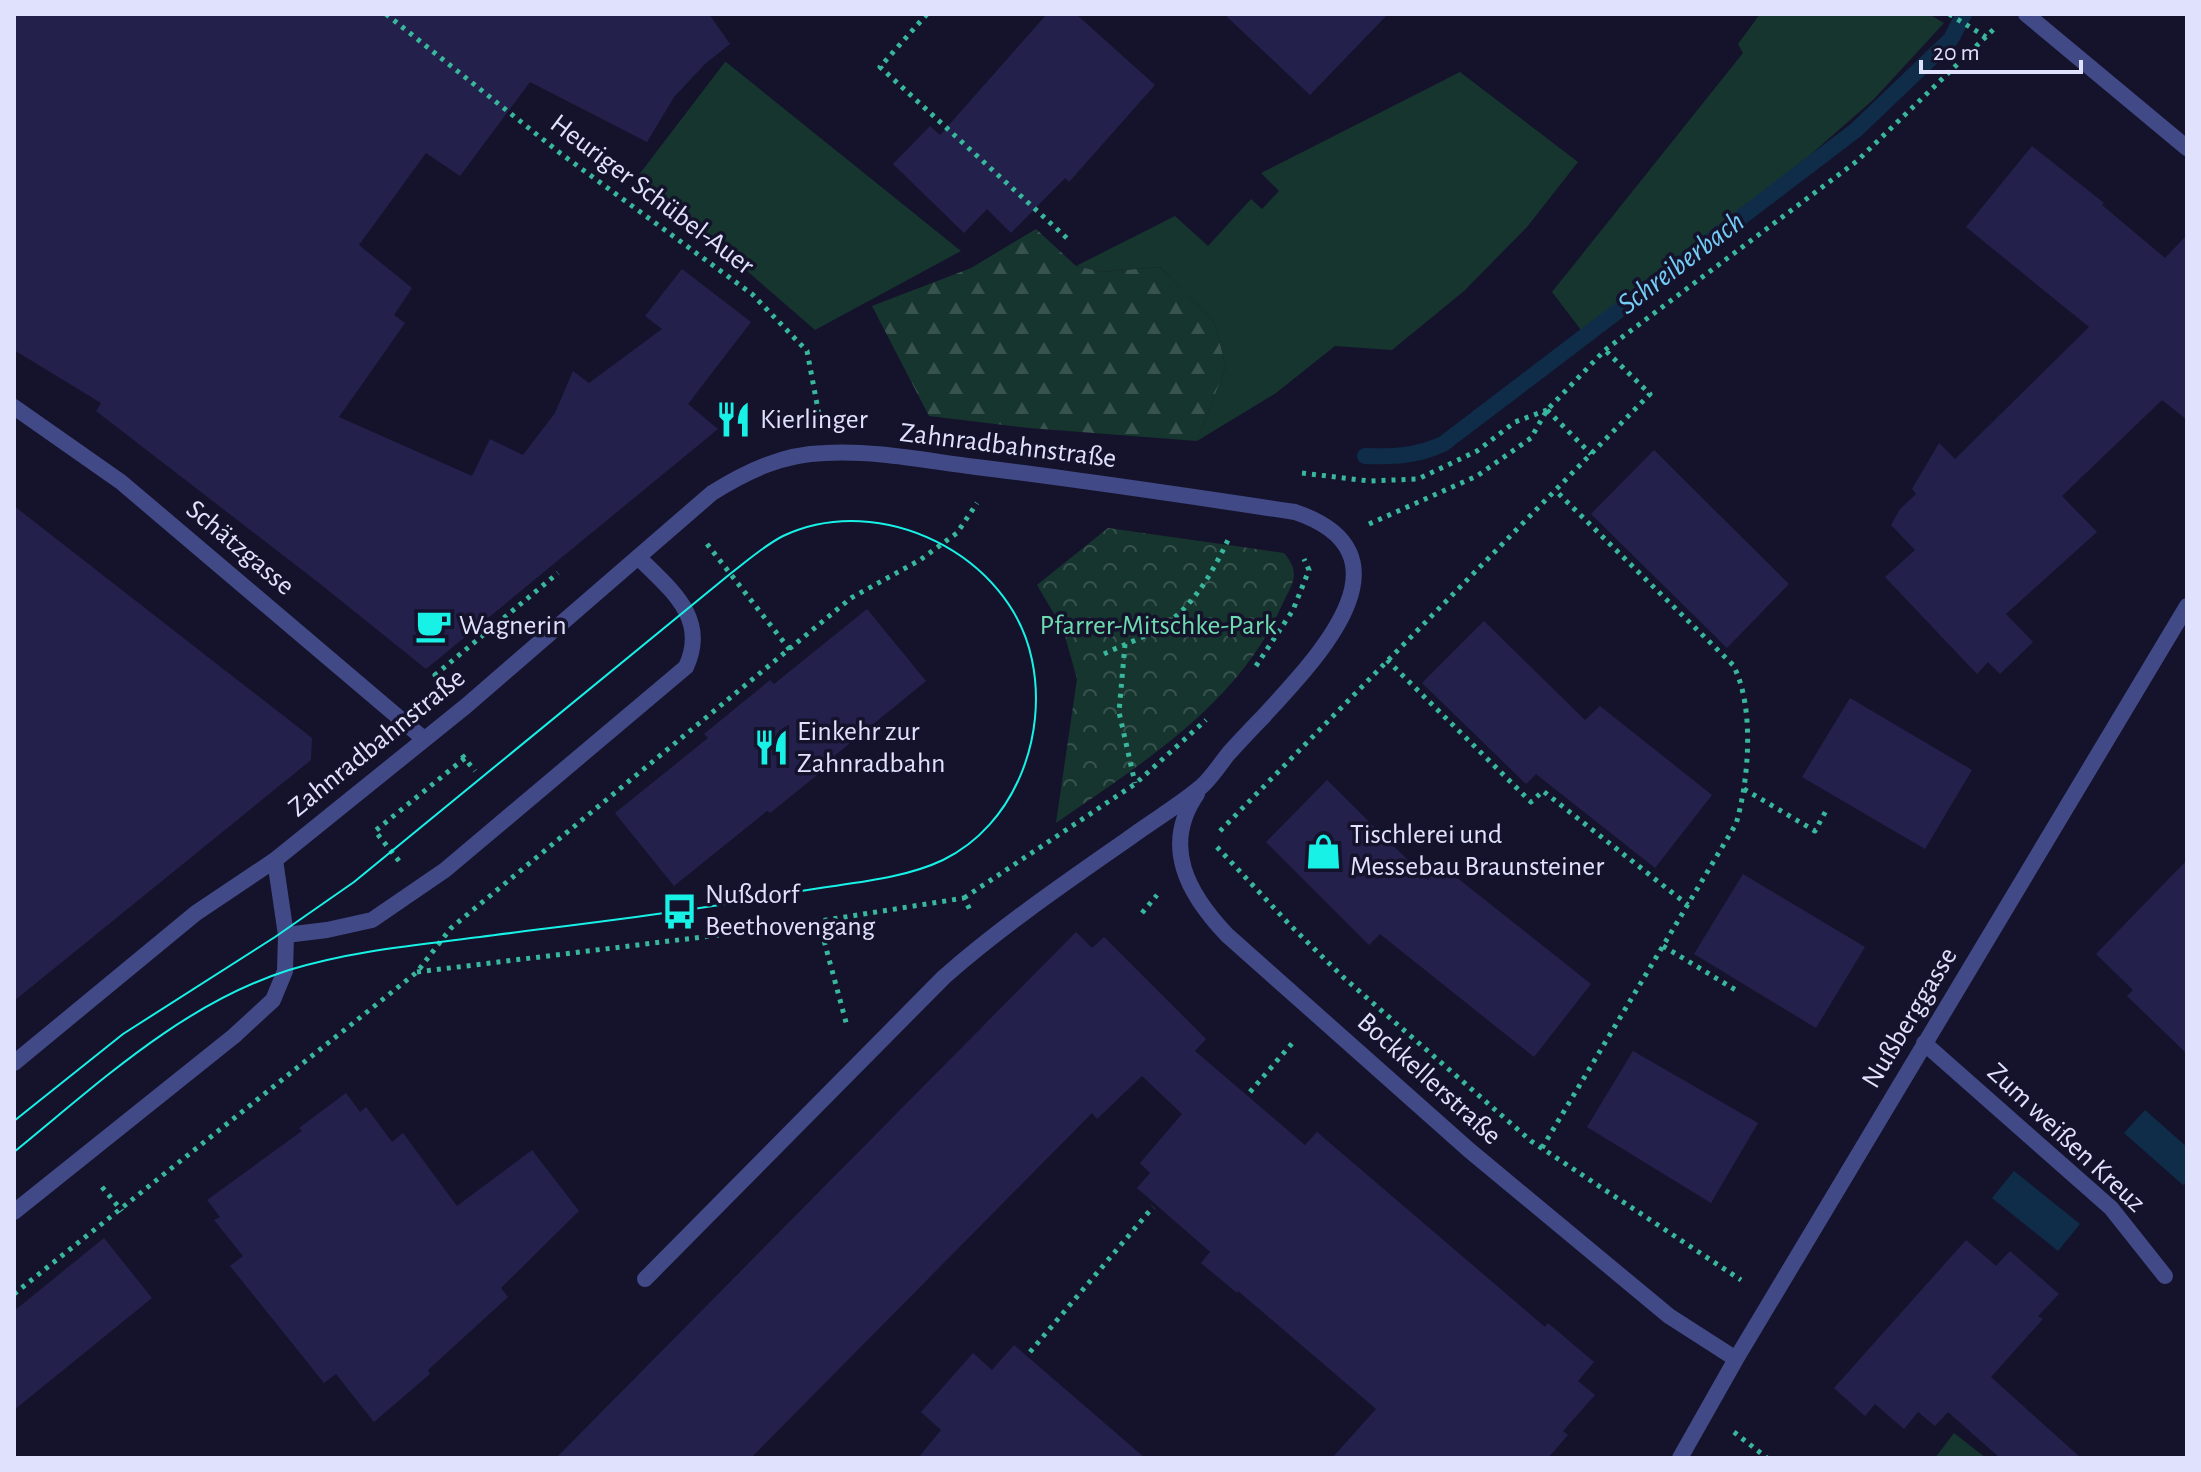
<svg xmlns="http://www.w3.org/2000/svg" width="2201" height="1472" viewBox="0 0 2201 1472" font-family="'Alegreya Sans',sans-serif">
<style>
.green{fill:#17352f}
.forest{fill:url(#forest-firs)}
.park{fill:url(#park-crowns)}
.water{fill:#0f2d49}
.lines{fill:none;stroke-linecap:round;stroke-linejoin:round}
.stream{stroke:#0f2d49;stroke-width:16}
.building{fill:#23214b}
.path{stroke:#39b79d;stroke-width:5;stroke-dasharray:4 6;stroke-linecap:butt}
.minor{stroke:#424987;stroke-width:16}
.tram{stroke:#18f1e6;stroke-width:2}
.labels{text-anchor:middle;dominant-baseline:central;stroke-width:7;stroke-linejoin:round;paint-order:stroke}
.street-label{font-size:28px;fill:#e0e1fd;stroke:#14132b}
.poi-label{font-size:28px;fill:#e0e1fd;stroke:#14132b;text-anchor:start}
.park-label{font-size:28px;fill:#6edaaf;stroke:#14132b}
.water-label{font-size:30px;font-style:italic;fill:#74cdf6;stroke:#14132b}
</style>
<defs>
<pattern id="forest-firs" width="22" height="20" patternUnits="userSpaceOnUse" patternTransform="scale(2)"><rect width="22" height="20" fill="#17352f"/><path d="M5 1l3.5 6h-7zM16 11l3.5 6h-7z" fill="#38524e"/></pattern>
<pattern id="park-crowns" width="20" height="18" patternUnits="userSpaceOnUse" patternTransform="scale(2)"><rect width="20" height="18" fill="#17352f"/><path d="M2 6a3 3 0 1 1 6 0M12 15a3 3 0 1 1 6 0" fill="none" stroke="#38524e"/></pattern>
</defs>
<rect width="100%" height="100%" fill="#14132b"/>
<path class="green" d="M1760,14h169l15,9 -70,76 -65,57 -228,174 -29,-38 191,-239 -5,-9z
M725,62h1l235,189 -146,79 -177,-154z
M1460,72l118,90 -51,65 -63,64 -72,59 -57,-4 -59,47 -79,48 29,-75 -12,-44 -54,-55 -58,5 -26,-6 99,-50 33,30 43,-47 11,10 17,-18 -18,-18z
M1954,1433l32,25h-51z"/>
<path class="forest" d="M1036,229l40,37 26,6 58,-5 54,55 12,44 -29,75 -168,-13 -100,-12 -57,-110 99,-38z"/>
<path class="park" d="M1108,528l176,25c18,21 8,31 -3,54 -44,98 -140,157 -225,216l21,-144 -14,-50 -26,-44z"/>
<path class="water" d="M2145,1110l42,37v34l-4,4 -59,-52z
M2014,1171l66,53 -22,27 -66,-53z"/>
<g class="lines">
<path class="stream" d="M1365,456c29,1 52,0 78,-12l413,-314 95,-91 13,-25"/>
</g>
<path class="building" d="M14,14h695l21,30 -25,20 -31,33 -27,45 -117,-60 -70,94 -34,-23 -67,92 53,43 -18,27 11,8 -66,94 133,59 18,-37 33,16 32,-42 18,-42 16,12 73,-54 -17,-13 37,-47 69,53 -63,82 30,25 -292,240 -107,-86 -223,-172 5,-8 -87,-53z
M1047,14h29l79,71 -86,97 -4,-4 -54,55 -24,-24 -23,24 -71,-69 37,-38 10,9z
M1224,14h164l-78,81z
M2032,146l72,57 -2,2 63,53 22,-23v185l-25,-20 -100,96 35,36 -91,82 27,28 -33,32 -12,-12 -11,12 -92,-97 30,-27 -24,-25 9,-16 16,-15 -4,-5 27,-46 16,16 134,-132 -123,-100z
M1654,450l135,134 -62,64 -136,-134z
M14,506l298,232 -1,22 -297,241z
M867,609l59,72 -93,76 3,3 -66,53 -3,-2 -93,75 -59,-73 93,-75 -4,-4 66,-54 4,4z
M1484,621l101,99 15,-14 112,89 -57,73 -119,-94 -10,10 -104,-101z
M1850,698l122,72 -47,79 -123,-72z
M1327,780l101,100 13,-15 150,119 -57,73 -154,-123 -11,11 -103,-103z
M2187,860v194l-60,-58 6,-6 -37,-36z
M1743,874l122,73 -49,81 -122,-74z
M1076,932l16,16 12,-11 102,102 -11,12 110,94 12,-13 228,195 3,-4 46,39 -16,19 17,14 -32,36 5,4 -20,23h-216l44,-49 -138,-118 -1,2 -36,-30 9,-11 -73,-64 13,-15 -10,-10 42,-49 -40,-38 -45,43 -5,-6 -341,345h-195z
M1633,1051l125,72 -47,80 -124,-76z
M346,1093l14,19 6,-5 26,35 11,-9 54,73 75,-56 47,61 -78,77 7,9 -80,73 2,4 -56,48 -38,-48 -12,9 -94,-117 13,-10 -29,-36 6,-3 -13,-17 95,-69 -3,-3z
M104,1238l48,60 -138,112v-99z
M1966,1240l30,26 14,-15 49,43 -21,22 5,3 -52,58 90,81h-81l-52,-46 -13,14 -17,-14 -14,17 -29,-25 -10,12 -31,-28z
M1014,1345l131,113h-227l23,-28 -20,-18 52,-59 19,17z"/>
<g class="lines">
<path class="path" d="M386,14l174,139 192,141 55,57 13,69
M927,14l-47,53 190,174
M1949,14l37,23
M1547,410l44,44
M1302,473l67,8 49,-2 59,-28 38,-29 32,-12
M1369,524l108,-48 54,-38 16,-28 58,-60 252,-189 138,-133
M707,544l83,106
M1125,644l-6,68 16,71
M1104,654c18,-9 40,-16 57,-27 33,-20 52,-56 68,-89
M1387,660l144,142 12,-11 145,114
M1256,666l37,-56 16,-40 -5,-11
M443,682l-8,-7 123,-102
M462,755l13,16
M1744,789l71,42 13,-24
M1220,831l430,-437 -45,-44
M1217,847l73,78 53,52 188,164 210,139
M399,861l-24,-30 90,-73
M964,898l171,-114 71,-64
M1142,913l15,-18
M819,922l28,104
M1663,946l76,46
M417,972l359,-44 188,-30 6,12
M1250,1092l44,-51
M1542,1148l194,-324c13,-44 19,-118 -3,-159l-178,-175
M102,1187l20,24
M14,1294l403,-322 34,-44 400,-330 69,-38 37,-27 20,-30
M1030,1352l123,-145
M1734,1432l33,26"/>
<path class="minor" d="M2026,14l161,134
M14,407l107,75 303,257
M1197,794c-36,52 -9,100 30,141l242,215 200,166 67,43
M286,935l41,-5 45,-10 73,-50 241,-203c23,-49 -16,-78 -48,-110
M1924,1043l187,165 54,68
M14,1063l182,-150 79,-53 191,-154 246,-213c35,-22 71,-39 113,-40 50,-3 102,8 151,14 107,13 213,29 319,45 126,43 18,150 -33,206 -11,11 -22,23 -33,35 -9,11 -17,24 -27,33 -22,19 -50,35 -74,53 -63,44 -126,87 -184,138l-299,302
M14,1212l220,-176 39,-36 12,-29 1,-36 -11,-75
M1680,1458l56,-99 451,-753"/>
<path class="tram" d="M14,1121l109,-87 152,-97 79,-55 376,-308c17,-13 35,-29 53,-38 97,-46 228,19 249,124 16,76 -17,165 -89,200 -42,20 -96,23 -142,31 -106,20 -214,32 -321,46 -64,8 -129,14 -191,33 -107,34 -190,113 -275,182"/>
</g>
<defs>
<symbol id="restaurant-bare" viewBox="-9 -9 18 18"><path d="M-5-6h1v4h1v-4h1v4h1v-4h1v5L-1.5 .5V6h-2V.5L-5-1ZM5-6V6H3V1.5H1.5Q1.5-4 5-6Z" fill="#18f1e6" stroke="#14132b" stroke-width="2.5" paint-order="stroke"/></symbol>
<symbol id="cafe-bare" viewBox="-9 -9 18 18"><path d="M-5.5-4.5H6V0H3Q3 3.5 0 3.5H-2.5Q-5.5 3.5-5.5 0ZM3-3.2v2h1.7v-2ZM-6 4.5H4V6H-6Z" fill="#18f1e6" stroke="#14132b" stroke-width="2.5" paint-order="stroke"/></symbol>
<symbol id="shop-bare" viewBox="-9 -9 18 18"><path d="M-5-2.5h2.3a2.7 3.5 0 0 1 5.4 0H5L5.5 6h-11ZM-1.5-2.5h3a1.5 2.3 0 0 0-3 0Z" fill="#18f1e6" stroke="#14132b" stroke-width="2.5" paint-order="stroke"/></symbol>
<symbol id="bus-bare" viewBox="-9 -9 18 18"><path d="M-5-6H5V4H4V6H2V4H-2V6H-4V4H-5ZM-3.5-4V0h7V-4ZM-3.5 1.2v1.5H-2V1.2ZM2 1.2v1.5H3.5V1.2Z" fill="#18f1e6" stroke="#14132b" stroke-width="2.5" paint-order="stroke"/></symbol>
</defs>
<g fill-rule="evenodd">
<use href="#restaurant-bare" x="708" y="394" width="51" height="51"/>
<use href="#cafe-bare" x="408" y="600" width="51" height="51"/>
<use href="#restaurant-bare" x="746" y="722" width="51" height="51"/>
<use href="#shop-bare" x="1298" y="826" width="51" height="51"/>
<use href="#bus-bare" x="654" y="886" width="51" height="51"/>
</g>
<g class="labels">
<g class="street-label">
<text transform="translate(652 195) rotate(37)">Heuriger Schübel-Auer</text>
<text transform="translate(1008 446) rotate(7)">Zahnradbahnstraße</text>
<text transform="translate(240 548) rotate(40)">Schätzgasse</text>
<text transform="translate(377 743) rotate(-39)">Zahnradbahnstraße</text>
<text transform="translate(1910 1018) rotate(-59)">Nußberggasse</text>
<text transform="translate(1429 1079) rotate(42)">Bockkellerstraße</text>
<text transform="translate(2066 1138) rotate(43)">Zum weißen Kreuz</text>
</g>
<g class="poi-label">
<text x="760" y="420">Kierlinger</text>
<text x="459" y="626">Wagnerin</text>
<text x="797" y="732">Einkehr zur<tspan x="797" dy="32">Zahnradbahn</tspan></text>
<text x="1350" y="835">Tischlerei und<tspan x="1350" dy="32">Messebau Braunsteiner</tspan></text>
<text x="705" y="895">Nußdorf<tspan x="705" dy="32">Beethovengang</tspan></text>
</g>
<g class="park-label">
<text x="1158" y="626">Pfarrer-Mitschke-Park</text>
</g>
<g class="water-label">
<text transform="translate(1681 263) rotate(-37)">Schreiberbach</text>
</g>
</g>
<rect width="2201" height="1472" fill="none" stroke="#e0e1fd" stroke-width="32"/>
<path d="M1921 60v12h160v-12" fill="none" stroke="#e0e1fd" stroke-width="4"/>
<text x="1933" y="60" font-size="24" fill="#e0e1fd" stroke="#14132b" stroke-width="6" paint-order="stroke">20 m</text>
</svg>
